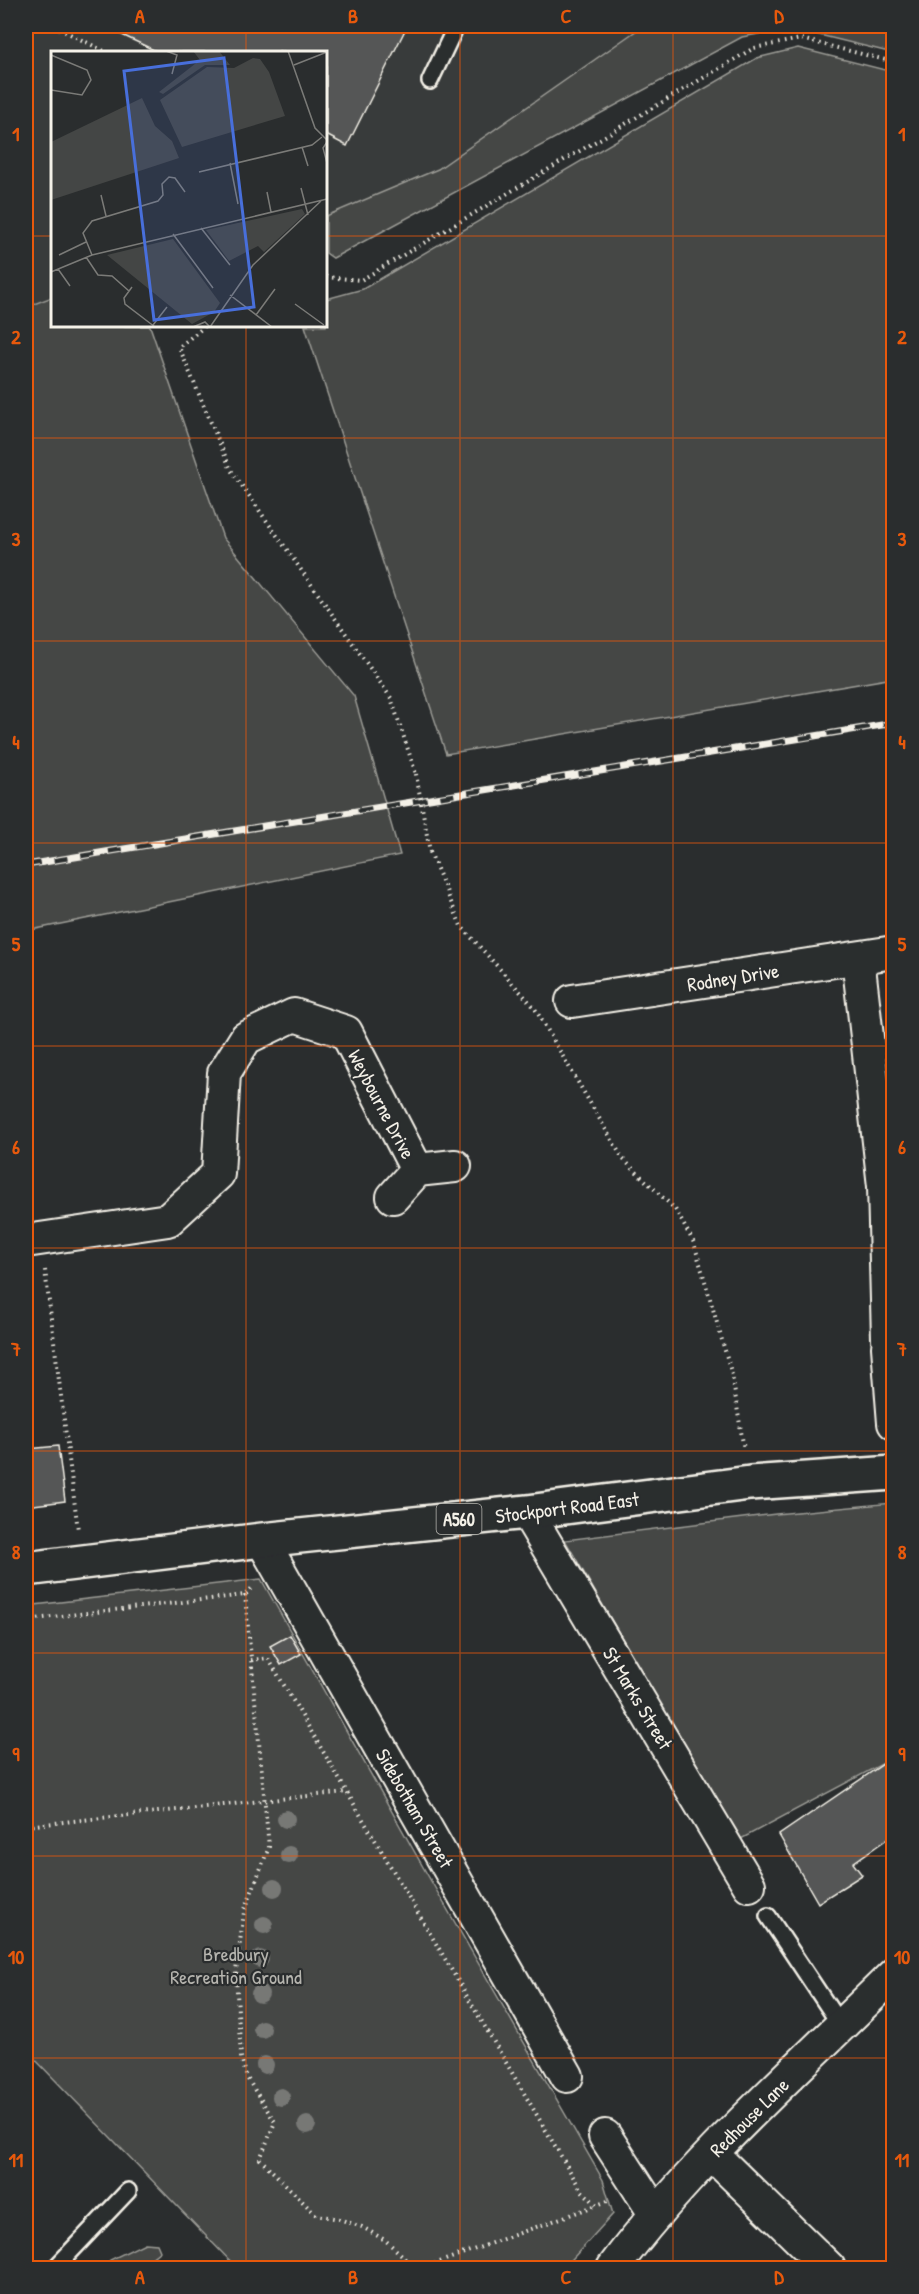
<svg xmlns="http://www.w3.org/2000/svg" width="919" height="2294" viewBox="0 0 919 2294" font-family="'Patrick Hand',sans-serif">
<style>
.built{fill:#373a3a}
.green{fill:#444645;stroke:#9c9c96;stroke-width:1.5}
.building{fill:#555756;stroke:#f4f1e8;stroke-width:1.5}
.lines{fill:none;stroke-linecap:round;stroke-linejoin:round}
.service-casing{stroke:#f4f1e8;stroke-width:20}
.minor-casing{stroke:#f4f1e8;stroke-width:36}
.primary-casing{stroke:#f4f1e8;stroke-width:38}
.path{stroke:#f4f1e8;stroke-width:4;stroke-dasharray:1.5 4.5;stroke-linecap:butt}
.service{stroke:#2a2d2e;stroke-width:15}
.minor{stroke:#2a2d2e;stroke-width:32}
.primary{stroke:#2a2d2e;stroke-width:33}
.rail-casing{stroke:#f4f1e8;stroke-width:7}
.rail{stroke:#2a2d2e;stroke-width:4.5;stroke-dasharray:14;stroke-linecap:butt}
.path-bridge{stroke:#f4f1e8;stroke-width:4;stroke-dasharray:1.5 4.5;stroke-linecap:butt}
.tree{fill:#777875}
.grid{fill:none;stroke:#e8590c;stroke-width:1.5;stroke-opacity:0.55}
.labels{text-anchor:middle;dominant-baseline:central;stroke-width:4.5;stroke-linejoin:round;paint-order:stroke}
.shield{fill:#2a2d2e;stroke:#b7b6b0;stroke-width:1.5}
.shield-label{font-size:18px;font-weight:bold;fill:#f4f1e8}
.street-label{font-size:20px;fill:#f4f1e8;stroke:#2a2d2e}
.park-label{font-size:20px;fill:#b6b5af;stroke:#2a2d2e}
.inset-road{fill:none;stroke:#7b7b78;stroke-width:1.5}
.view{fill:#486fdb;fill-opacity:0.15;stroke:#486fdb;stroke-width:3}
.inset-edge{fill:none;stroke:#f4f1e8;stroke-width:3}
.neatline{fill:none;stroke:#e8590c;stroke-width:2}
.grid-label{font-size:20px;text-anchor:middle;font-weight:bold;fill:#e8590c}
</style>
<rect width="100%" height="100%" fill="#2a2d2e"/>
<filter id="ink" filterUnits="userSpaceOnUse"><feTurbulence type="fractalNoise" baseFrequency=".0167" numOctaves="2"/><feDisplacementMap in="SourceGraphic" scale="12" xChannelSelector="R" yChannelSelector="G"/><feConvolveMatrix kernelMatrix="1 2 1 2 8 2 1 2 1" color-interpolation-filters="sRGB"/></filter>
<g filter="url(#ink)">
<path class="built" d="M26,26h617l-205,143 -112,47v-164h-274v245l-26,9z"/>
<path class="green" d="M643,26h250v27l-102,-25 -49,9 -409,221 -7,-5v-37l112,-47z
M798,48l95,24v606l-447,76 -141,-428h21v-27l37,-10 394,-231z
M52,297v29h98l73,212 131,158 46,159 -374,76v-624z
M893,1503v257l-2,-1 -152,81 -174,-300 211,-26z
M261,1579l166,295 176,306 10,34 -49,54h-327l-211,-218v-444z
M145,2243l12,1 3,7 -21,17h-36l7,-8z"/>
<path class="building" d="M103,26h304l-60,120 -21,-11v-83h-168z
M58,1446l7,55 -39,5v-24l6,-1 -4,-32z
M290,1635l11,19 -20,11 -11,-19z
M892,1758l2,2v74l-41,29 9,12 -44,28 -39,-68z"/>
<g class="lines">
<defs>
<path id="service" d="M430,81l26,-55
M768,1916l73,110
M55,2268l73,-77"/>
<path id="minor" d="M858,958l26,228 4,153
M572,1001l322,-49
M393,1197l24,-27 38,-4
M26,1241l142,-21 50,-46 6,-101 22,-35 48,-23 52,17 71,138
M888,1347l6,76
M527,1512l222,373
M262,1540l305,536
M605,2136l51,79
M712,2154l117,114
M613,2268c81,-108 185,-199 281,-294"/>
<path id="primary" d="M26,1569l236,-29 265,-28 223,-29 144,-10"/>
</defs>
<use href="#service" class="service-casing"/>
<use href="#minor" class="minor-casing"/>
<use href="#primary" class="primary-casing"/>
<path class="path" d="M54,26l52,26
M326,277l35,3 393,-232 47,-9 93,23
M205,326l-26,21 52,123 160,228 25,76
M430,852l31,74 73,81 89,152 52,50 19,34 38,132 12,75
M45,1270l33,260
M245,1595l24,252 -25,65 -8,59 2,42 3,44 6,21 28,44 -15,37 56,56 23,4 23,8 23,13 17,15 10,13
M26,1620l219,-25 7,-7
M251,1660l17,-2 313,532 16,15 11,-4
M26,1826l320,-34
M423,2268l174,-63"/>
<use href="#service" class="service"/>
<use href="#minor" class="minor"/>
<use href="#primary" class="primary"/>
<defs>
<path id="rail" d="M26,865l868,-142"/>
</defs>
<use href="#rail" class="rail-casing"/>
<use href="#rail" class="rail"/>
<path class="path-bridge" d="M416,774l14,78"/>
</g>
<g class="tree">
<circle cx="286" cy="1819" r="9"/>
<circle cx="289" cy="1855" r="9"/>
<circle cx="274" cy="1888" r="9"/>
<circle cx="264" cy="1925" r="9"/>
<circle cx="260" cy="1959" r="9"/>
<circle cx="260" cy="1994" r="9"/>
<circle cx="262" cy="2029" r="9"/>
<circle cx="265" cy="2065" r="9"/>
<circle cx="281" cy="2097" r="9"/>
<circle cx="307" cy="2125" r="9"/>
</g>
</g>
<path class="grid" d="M246,26v26M460,26v2242M673,26v2242M26,236h26M326,236h568M246,326v1942M26,438h868M26,641h868M26,843h868M26,1046h868M26,1248h868M26,1451h868M26,1653h868M26,1856h868M26,2058h868"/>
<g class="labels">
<rect class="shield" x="436.5" y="1504" width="45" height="30" rx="4.5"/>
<g class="shield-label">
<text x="459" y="1519">A560</text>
</g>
<g class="street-label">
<text transform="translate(733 977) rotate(-9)">Rodney Drive</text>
<text transform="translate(382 1104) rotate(62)">Weybourne Drive</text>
<text transform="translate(567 1507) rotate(-7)">Stockport Road East</text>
<text transform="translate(638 1698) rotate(59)">St Marks Street</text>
<text transform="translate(415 1808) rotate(60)">Sidebotham Street</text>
<text transform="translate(749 2117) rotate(-45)">Redhouse Lane</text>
</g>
<g class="park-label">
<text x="236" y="1953">Bredbury<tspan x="236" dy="23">Recreation Ground</tspan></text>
</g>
</g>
<g transform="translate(51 51)">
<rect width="276" height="276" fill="#2a2d2e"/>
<path d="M142,0h26l11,14h-25l-42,29 -4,-2 41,-32zM202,7l7,1 9,13 16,44 -103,31 -22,-47 47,-33 27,1zM91,47l13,28 17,15 7,17 -128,42v-58zM251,158l3,5 -41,38 -6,-6 -29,15 -23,-31zM122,188l47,64 -6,9 -22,12 -85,-69z" fill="#444645"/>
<path class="inset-road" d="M115,0l11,4 -5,19M237,0l27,77 12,12M0,4l36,15 4,10 -9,15 -31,-5M243,14l33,-13M276,91l-4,6 4,15M251,96l6,19M179,112l8,41M148,121l113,-27 10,-8M250,137l7,27M216,141l4,20M50,144l5,21M150,177l29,37M122,183l40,54M8,204l27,-13M41,204l-9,-22 9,-12 66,-20 5,-6 -1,-11 7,-7 6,1 10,14M35,206l12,18 14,1 17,15M7,218l12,17M0,221l41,-17 235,-56M81,236l-8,11 1,6 30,23M179,244l42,32M244,253l29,21M205,264l19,-26M102,274l14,-18M142,276l12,-5 5,5M159,276l43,-62 68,-64"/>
<path class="view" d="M173,7l30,249 -100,13 -30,-249z"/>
<rect width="276" height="276" class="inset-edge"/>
</g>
<rect width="919" height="2294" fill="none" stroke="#2a2d2e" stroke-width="66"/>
<rect x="33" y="33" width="853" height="2228" class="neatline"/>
<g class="grid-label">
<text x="140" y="23">A</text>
<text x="353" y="23">B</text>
<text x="566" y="23">C</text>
<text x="779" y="23">D</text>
<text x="16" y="141">1</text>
<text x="902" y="141">1</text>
<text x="16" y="344">2</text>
<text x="902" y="344">2</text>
<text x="16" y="546">3</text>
<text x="902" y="546">3</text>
<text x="16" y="749">4</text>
<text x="902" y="749">4</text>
<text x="16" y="951">5</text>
<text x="902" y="951">5</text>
<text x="16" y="1154">6</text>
<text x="902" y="1154">6</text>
<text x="16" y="1356">7</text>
<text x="902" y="1356">7</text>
<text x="16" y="1559">8</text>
<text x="902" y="1559">8</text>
<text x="16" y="1761">9</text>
<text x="902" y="1761">9</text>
<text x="16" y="1964">10</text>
<text x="902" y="1964">10</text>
<text x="16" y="2167">11</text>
<text x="902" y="2167">11</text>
<text x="140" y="2284">A</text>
<text x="353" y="2284">B</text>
<text x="566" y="2284">C</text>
<text x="779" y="2284">D</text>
</g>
</svg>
